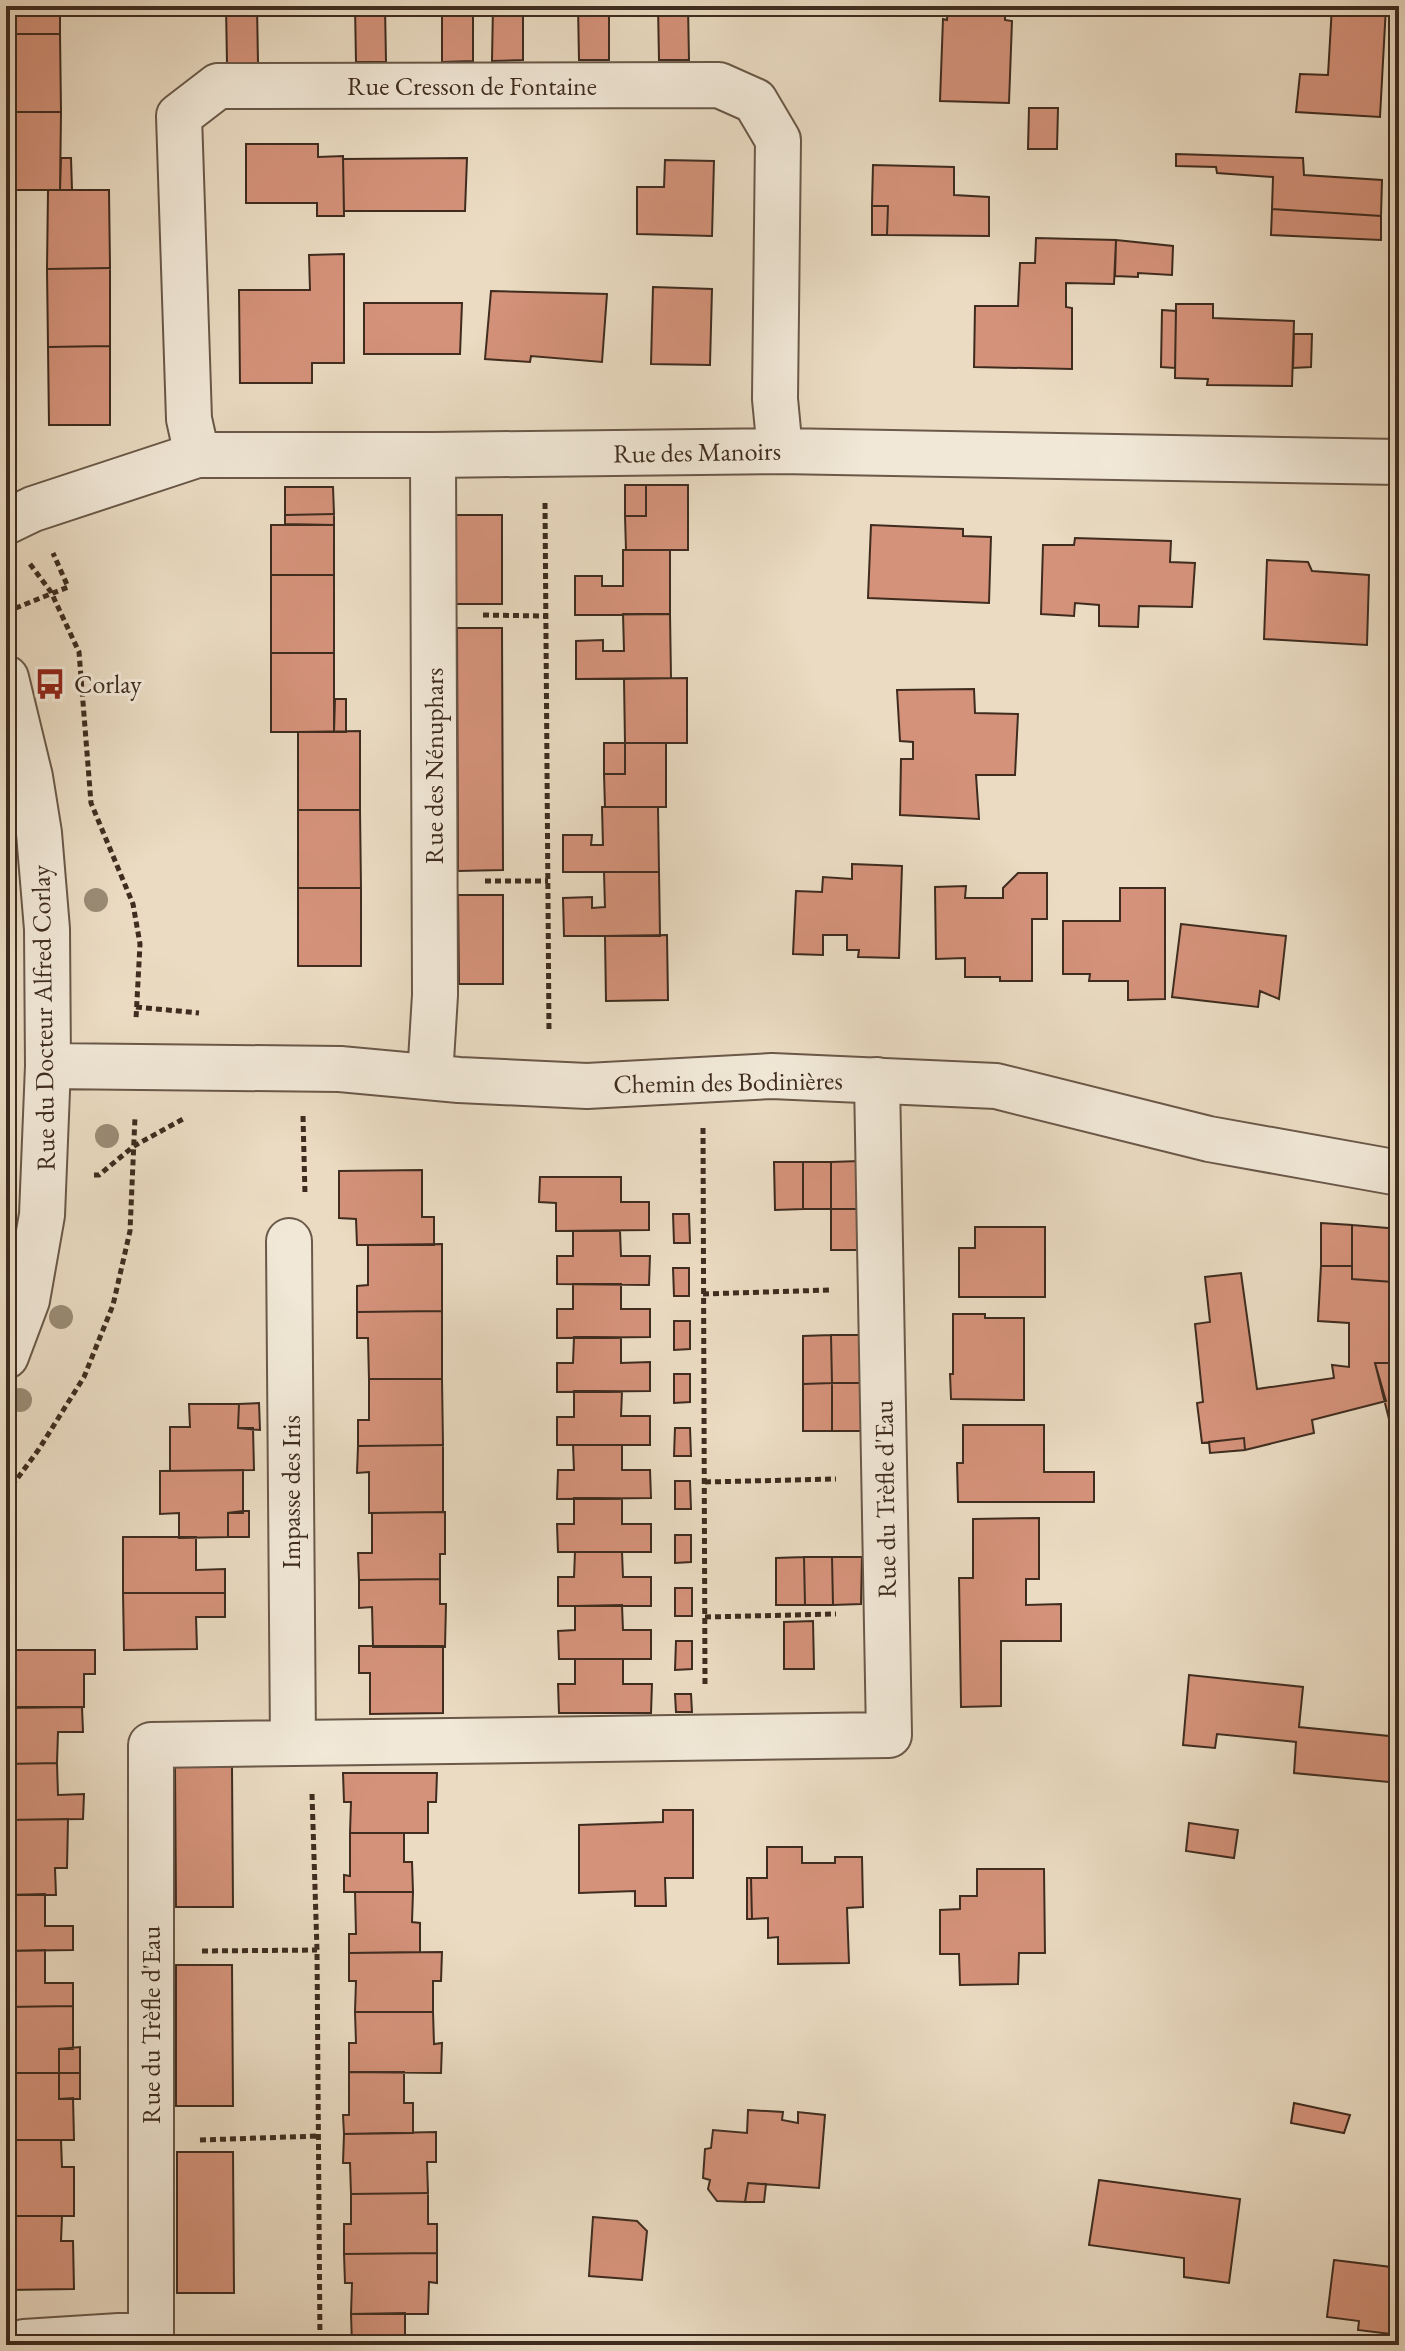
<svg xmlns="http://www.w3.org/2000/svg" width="1405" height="2351" viewBox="0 0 1405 2351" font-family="'EB Garamond',serif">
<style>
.building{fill:#d4927a;stroke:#3f2c1f;stroke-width:2}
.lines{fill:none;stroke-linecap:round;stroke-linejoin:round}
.minor-casing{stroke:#6a5848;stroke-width:48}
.tertiary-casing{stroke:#6a5848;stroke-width:48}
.path{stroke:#3f2c1f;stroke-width:5;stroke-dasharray:6 4;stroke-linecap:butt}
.minor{stroke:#f1e8d7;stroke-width:44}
.tertiary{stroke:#f1e8d7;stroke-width:44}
.tree{fill:#9a8b75}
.labels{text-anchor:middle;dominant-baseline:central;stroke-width:6;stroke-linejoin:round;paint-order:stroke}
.street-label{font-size:26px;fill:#3f2c1f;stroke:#f1e8d7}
.poi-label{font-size:26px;fill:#3f2c1f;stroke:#f1e8d7;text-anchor:start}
</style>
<rect width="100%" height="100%" fill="#eadbc2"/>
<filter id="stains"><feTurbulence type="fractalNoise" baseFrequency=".0025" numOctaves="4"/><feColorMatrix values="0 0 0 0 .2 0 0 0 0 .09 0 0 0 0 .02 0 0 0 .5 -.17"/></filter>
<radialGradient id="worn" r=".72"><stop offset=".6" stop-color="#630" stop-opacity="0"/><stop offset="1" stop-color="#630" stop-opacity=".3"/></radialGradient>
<path class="building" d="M6,6h54v28h-54z
M226,6h31l1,57 -31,1z
M355,6h30l1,56h-30z
M442,6h31v55l-31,1z
M493,6h30v54l-31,1z
M578,6h31v54h-30z
M658,6h30l1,54h-30z
M948,6h57v14l7,1 -3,82 -69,-2 3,-82 4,1z
M1332,6h54l-6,111 -84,-5 4,-38 28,1z
M6,34h54l1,78h-55z
M1029,108h29l-1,41h-29z
M6,112h55l-1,78h-54z
M246,144h72v13l25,-1 1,60h-27v-13h-71z
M1176,154l127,4 1,17 78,5 -1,36 -109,-7 1,-32 -56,-4 -1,-6 -40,-1z
M61,158h10l1,32h-12z
M467,158l-2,53h-121l-1,-52z
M665,160l49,1 -2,75 -75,-2v-47h27z
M873,165l81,2v28l35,2v39l-102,-1 1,-29h-16z
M48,190h61l1,78 -63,1z
M872,206h16l-1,29h-15z
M1272,209l109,7v24l-110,-5z
M1036,238l80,2 -2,44 -48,-1v24l6,1v61l-98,-2 1,-61h43l2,-43h15z
M1116,240l57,6 -1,29 -34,-2v4l-23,-1z
M344,254v109h-32v20h-72l-1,-93h71l-1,-35z
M110,268v78l-62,1 -1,-78z
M653,287l59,2 -2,76 -59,-1z
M491,291l116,3 -5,68 -71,-6 -1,6 -45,-3z
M364,303h98l-2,51h-96z
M1176,304h37v14l81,3 -2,65 -85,-1 1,-6 -33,-1z
M1162,310l14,1 -1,57 -14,-1z
M1294,334h18l-1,33 -18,1z
M110,346v79h-61l-1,-78z
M625,485h21v31h-21z
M646,485h42v65h-62l-1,-34h21z
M285,487h48l1,27 -49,1z
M334,514v11l-49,-1v-9z
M456,515h46v89h-46z
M271,525h63v50h-63z
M871,525l92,4v7l28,1 -2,66 -121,-5z
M1075,538l96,3 -1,21 25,1 -3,44 -53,-1 -1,21 -39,-1v-21l-24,-2 -1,13 -33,-2 2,-69h31z
M623,550h47v64l-95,1v-39h27v10h21z
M1267,560l41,2 4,9 57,4 -2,70 -103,-6z
M271,575h63v78h-63z
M623,614h47l1,64 -95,1v-38l27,-1v11h21z
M457,628h45l1,242 -45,1z
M271,653h63v79h-63z
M687,678v65h-62l-1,-64z
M974,689l1,24 43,1 -3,61h-39l3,44 -79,-4 1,-56h12v-17l-13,-1 -3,-51z
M335,699h11v33h-12z
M360,731v79h-62v-78z
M604,743h21v31h-21z
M625,743h41v64h-61l-1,-33h21z
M602,807h56l1,65h-96v-37h29l-1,10h12z
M298,810h62l1,78h-63z
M852,864l50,2 -3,92 -41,-1 1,-7h-12v-15h-24v20l-30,-1 3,-63 26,1 1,-15 29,2z
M604,872h55l1,64h-96l-1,-38 29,-1v11l13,-1z
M1018,873h29v46h-15v62h-32v-4h-35v-19l-29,1 -1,-72 31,-1 -1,12h38v-10z
M298,888h63v78h-63z
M1120,888h45v111l-37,1v-19h-39l1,-7h-27v-53h57z
M458,895h45v89h-44z
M1181,924l105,12 -7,63 -19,-8 -2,16 -86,-10z
M667,935l1,65 -62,1 -1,-65z
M859,1161l1,48h-29v-47z
M774,1162h29v47l-28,1z
M803,1162h28v47h-28z
M422,1170v47h12v28h-77l-1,-26 -17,-1v-47z
M540,1177h81v25h28v28l-93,1v-28l-17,-1z
M831,1209h29v41h-29z
M673,1214h16l1,29h-16z
M1321,1223l31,2v41h-31z
M1352,1225l47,4v134l-6,-81 -41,-3z
M975,1227h70v70h-86v-49h16z
M573,1231h47l1,25h29l-1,29 -92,-1v-28h16z
M442,1244v67l-85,1v-26l11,-1v-40z
M1321,1266h31v13l41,3 5,81h-23l11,38 -74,19 2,13 -69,17 -1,-12 -42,5 -5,-40 6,-1 -8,-78 15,-2 -5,-45 36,-4 16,116 77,-11 -2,-13 17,2v-44l-31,-2z
M673,1268h16v28h-15z
M573,1284h48v25h29v28l-93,1v-29h16z
M442,1311v68h-73l-1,-41h-11v-26z
M953,1314h32v4h39v82l-73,-1 -1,-25h3z
M674,1321h16v28l-16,1z
M831,1335l1,48 -29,1v-48z
M831,1335h30v48h-29z
M574,1337l47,1v25l29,-1v29l-93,1v-29h16z
M1375,1363h24v57l-10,-1z
M674,1374h16v28l-16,1z
M369,1379h73l1,66 -85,1v-26h11z
M832,1383h29v48h-29z
M832,1383v48h-29v-47z
M574,1391l48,1 -1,24h29v29h-93v-28h17z
M259,1403l1,27 -22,-2 1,-24z
M189,1404h50l-1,24h15l1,42 -84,1v-44h20z
M963,1425h81v47h50v30h-136l-1,-39h6z
M675,1428h15l1,28h-17z
M1244,1438l1,12 -35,3 -1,-11z
M443,1445v67l-74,1v-41l-12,1 1,-27z
M573,1445h49v25h28l1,28 -94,1 1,-29h16z
M243,1470v43h-15v24l-49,1v-25l-19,1v-43z
M675,1481h15l1,28h-16z
M574,1498l48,1v25h29v28h-93l-1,-28h17z
M243,1511h6v26h-21v-24z
M445,1512v42h-5v25l-81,1 -1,-27h14v-40z
M1039,1518v61h-13v26l35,-1v37h-60v65l-40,1 -2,-129h14v-59z
M675,1535h16v27l-16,1z
M123,1537h73v33l29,-1v24h-102z
M575,1552h47l1,25h28v29h-93v-29h16z
M804,1557h28l1,48h-28z
M804,1557l1,48h-29v-47z
M832,1557h30l-1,47 -28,1z
M440,1579v25h6l-1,43h-72l-1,-40 -13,1v-28z
M675,1588h17v28h-17z
M123,1593h102v24h-29l1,32 -73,1z
M622,1605l1,25h28v29h-92l-1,-28 17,-1v-24z
M813,1621l1,48h-30v-47z
M676,1641h16v28l-17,1z
M359,1646h84v67l-73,1v-41h-11z
M13,1650h82v24h-11v33h-71z
M575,1659h48v25h29l-1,29h-92l-1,-29h17z
M1189,1675l114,12 -4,40 100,10v46l-105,-10 2,-31 -79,-8 -2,14 -32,-3z
M675,1694h16l1,18h-16z
M82,1707l1,25h-25l-1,31 -51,1v-56z
M57,1763l1,32 26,-1 -1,25 -77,1v-56z
M175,1766h57l1,141h-57z
M343,1773h94l-1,29h-8v31h-78l1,-31h-7z
M663,1810h30v68h-28l1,28h-31v-15l-56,2v-68l84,-3z
M68,1819l-1,49h-12l1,27h-50v-75z
M1189,1823l49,7 -4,28 -48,-7z
M350,1833h54v29h8l1,30h-69v-17l6,1z
M767,1847h35v16h33v-6h27l1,50 -16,1 2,55 -71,1v-27l-10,1v-20l-16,1 -1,-41h16z
M977,1869h67l1,84h-26l-1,31 -58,1 -1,-31h-19v-44l20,-1v-13h17z
M747,1878h4l1,41h-5z
M355,1892h58l-1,30 8,1v29l-71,1v-19h7z
M45,1894v32h28v24l-67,1v-56z
M45,1950v33h28v23l-67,1v-56z
M442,1952l-1,29h-8v31h-78l1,-31h-7v-28z
M176,1965h56l1,141h-57z
M73,2006v43h-14v24h-48l-1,-24h-4v-42z
M355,2012h78l1,32 8,-1 -1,30 -92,-1v-29h7z
M80,2047v26h-21v-24z
M349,2072h55v31h9v30l-69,1 -1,-19h6z
M11,2073h48v26l14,-1 1,42h-68v-42h5z
M59,2073h21v26h-21z
M1294,2103l56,12 -6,18 -53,-10z
M748,2110l35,2 -1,8 16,3v-11l27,3 -6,73 -71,-5 -3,19 -28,-1 -9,-12 2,-9 -7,-2 2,-29 6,-1 2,-18 34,3z
M436,2132v30h-9l1,31 -77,1 -1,-31h-7l1,-29z
M6,2140h55l1,27h12v49h-68z
M177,2152h56l1,141h-57z
M1099,2180l141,19 -11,84 -45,-6v-19l-95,-13z
M748,2183l18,1 -2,18h-19z
M428,2193v31h9v29l-93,1v-30h7v-30z
M6,2216h56l-1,25h12l1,48 -68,1z
M593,2217l44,4 10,10 -5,49 -53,-4z
M437,2253v30l-8,-1 -1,32h-77l1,-31h-7l-1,-29z
M1334,2260l65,8v67l-41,-5 1,-9 -32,-4z
M405,2313v30l9,2h-62l-1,-31z"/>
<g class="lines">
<defs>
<path id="minor" d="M197,455l-8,-36 -10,-303 39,-30 501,-1 36,16 23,39 -3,259 5,52
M6,522l27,-13 164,-54h236l347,-4 619,11
M430,1077l5,-82 -2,-540
M289,1241l4,502
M24,2345v-3l127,-8v-589l738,-10 -12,-655"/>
<path id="tertiary" d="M6,678l24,99 9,56 8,96 1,137 -6,149 -15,85 -21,56
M48,1066l292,3 119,11 128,6 185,-10 224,10 213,53 190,34"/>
</defs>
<use href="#minor" class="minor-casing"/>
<use href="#tertiary" class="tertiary-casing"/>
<path class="path" d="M545,503l4,530
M30,564l21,28 28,60 12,151 42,101 7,40 -4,75
M6,612l62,-25 -15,-34
M483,615l63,1
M485,881h63
M136,1007l63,6
M303,1116l2,78
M703,1128l2,558
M94,1175h5l35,-29 49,-27
M703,1294l127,-4
M705,1482l131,-3
M6,1494l33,-45 45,-72 29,-72 17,-74 5,-114
M705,1617l131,-3
M312,1794l5,156 3,395
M202,1951l115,-1
M200,2140l119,-4"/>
<use href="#minor" class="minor"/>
<use href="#tertiary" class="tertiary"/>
</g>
<g class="tree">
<circle cx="96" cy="900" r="12"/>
<circle cx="107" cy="1136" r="12"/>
<circle cx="61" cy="1317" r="12"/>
<circle cx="20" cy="1400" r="12"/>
</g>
<defs>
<symbol id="bus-bare" viewBox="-9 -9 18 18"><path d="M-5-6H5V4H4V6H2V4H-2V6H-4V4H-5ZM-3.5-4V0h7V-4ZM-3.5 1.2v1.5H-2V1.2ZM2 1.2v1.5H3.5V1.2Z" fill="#8f2418" stroke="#f1e8d7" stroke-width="2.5" paint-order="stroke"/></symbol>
</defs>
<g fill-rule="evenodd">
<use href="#bus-bare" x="28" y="662" width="44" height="44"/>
</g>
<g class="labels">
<g class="street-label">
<text x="472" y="86">Rue Cresson de Fontaine</text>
<text transform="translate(697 452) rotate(-1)">Rue des Manoirs</text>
<text transform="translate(434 766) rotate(-90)">Rue des Nénuphars</text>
<text transform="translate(43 1018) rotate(-91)">Rue du Docteur Alfred Corlay</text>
<text transform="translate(728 1082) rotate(-1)">Chemin des Bodinières</text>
<text transform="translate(291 1492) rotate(-90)">Impasse des Iris</text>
<text transform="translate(885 1499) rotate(-91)">Rue du Trèfle d'Eau</text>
<text transform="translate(151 2025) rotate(-90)">Rue du Trèfle d'Eau</text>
</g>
<g class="poi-label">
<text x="74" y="684">Corlay</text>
</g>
</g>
<rect width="1405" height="2351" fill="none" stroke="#eadbc2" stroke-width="32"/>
<rect x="8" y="8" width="1389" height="2335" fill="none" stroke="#3f2c1f" stroke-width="4"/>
<rect x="16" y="16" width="1373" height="2319" fill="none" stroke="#3f2c1f" stroke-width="2"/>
<rect width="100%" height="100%" filter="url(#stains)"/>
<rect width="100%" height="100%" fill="url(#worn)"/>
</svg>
